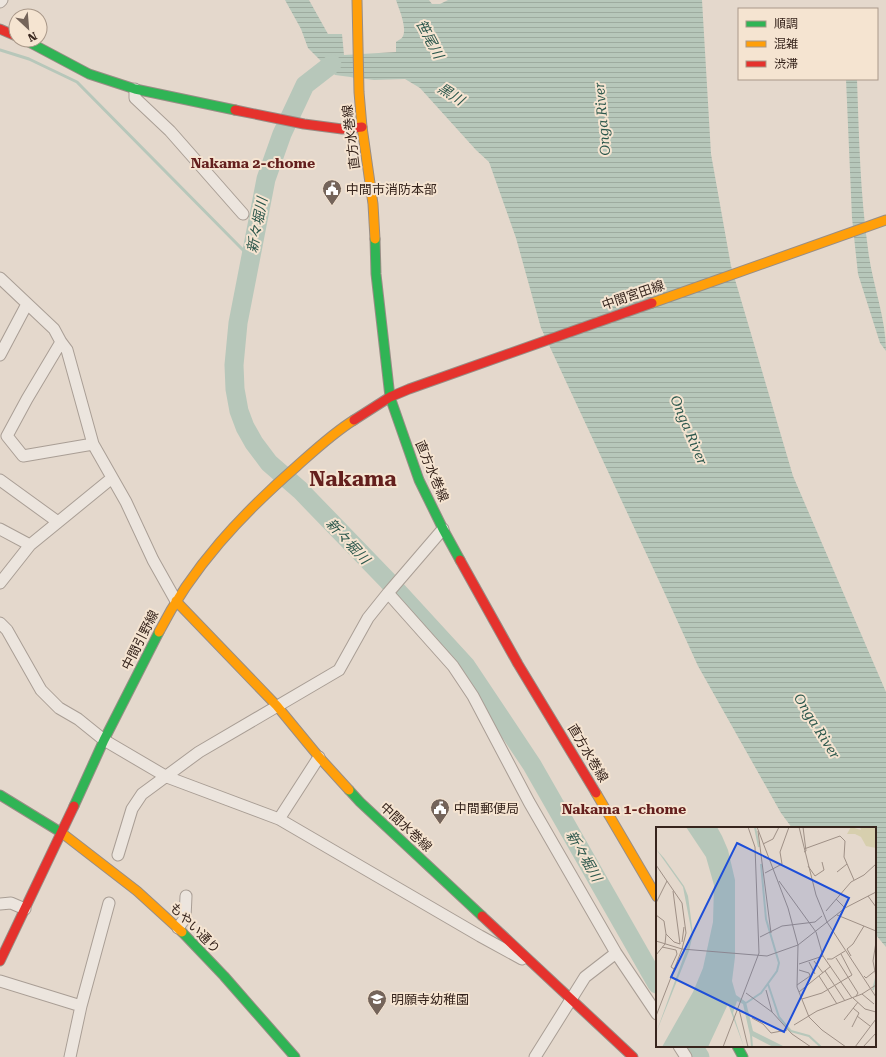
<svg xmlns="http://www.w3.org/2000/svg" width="886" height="1057" viewBox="0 0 886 1057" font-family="'Roboto Serif','Noto Sans JP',serif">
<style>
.water{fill:url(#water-rules)}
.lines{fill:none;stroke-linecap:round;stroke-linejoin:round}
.stream{stroke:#b7c7ba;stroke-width:3}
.river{stroke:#b7c7ba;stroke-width:19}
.street-casing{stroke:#a99e95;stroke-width:13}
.fast-casing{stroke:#988d85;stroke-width:11}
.slow-casing{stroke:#988d85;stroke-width:11}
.jam-casing{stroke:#988d85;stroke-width:11}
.street{stroke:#ece5de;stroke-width:11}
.fast{stroke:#30b455;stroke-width:9}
.slow{stroke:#ff9f0a;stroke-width:9}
.jam{stroke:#e5322d;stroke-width:9}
.labels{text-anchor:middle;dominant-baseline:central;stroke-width:4;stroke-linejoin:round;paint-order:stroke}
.street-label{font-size:13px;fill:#37251d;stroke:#f5e4d1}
.poi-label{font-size:13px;fill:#37251d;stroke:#f5e4d1;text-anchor:start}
.water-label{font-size:14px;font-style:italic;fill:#2c574c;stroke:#f5e4d1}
.neighbourhood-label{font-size:14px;font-weight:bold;fill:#641f1d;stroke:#f5e4d1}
.town-label{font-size:21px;font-weight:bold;fill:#641f1d;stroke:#f5e4d1}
.inset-river{fill:none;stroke:#b7c7ba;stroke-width:2}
.inset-road{fill:none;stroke:#9f9086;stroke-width:1}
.view{fill:#1d4ed8;fill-opacity:0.15;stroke:#1d4ed8;stroke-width:2}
.inset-edge{fill:none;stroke:#37251d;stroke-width:2}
</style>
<defs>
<pattern id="water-rules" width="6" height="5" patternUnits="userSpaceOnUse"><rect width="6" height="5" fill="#b7c7ba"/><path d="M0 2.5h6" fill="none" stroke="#9eab9f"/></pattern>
</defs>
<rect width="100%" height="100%" fill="#e4d8cc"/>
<path class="water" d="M285,0h24l19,34h14l2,21 52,-3v-10c2,-2 6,-3 7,-6 4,-9 -4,-27 -7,-36h33l3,4h8l8,-4h254l9,154 20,112 62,210 93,216v255l-11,-13v-106h-83l-11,-15 -83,-147 -38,-83 -119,-255 -25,-90 -27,-76 -13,-12 -56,-62 -15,-9 -31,1 -39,-5 -27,-27 -7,-19z
M846,79h11c2,57 3,114 11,170 4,35 18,68 18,102l-6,-8 -22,-69 -6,-56z"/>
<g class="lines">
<path class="stream" d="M0,50l29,9 48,23 167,169 7,3"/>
<path class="river" d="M332,64l-27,21 -23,49 -16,45 -28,144 -4,42 1,24 4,22 6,16 9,16 15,20 31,27 88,91 78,85 66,99 125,219
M693,1046l7,11"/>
<defs>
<path id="street" d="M0,2l2,-2
M135,89v9l35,33 73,83
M0,278l54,51 7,13 6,8 26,94 33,58 27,58 23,41
M61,342l-34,57 -20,37 16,20 70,-12
M0,355l27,-51
M0,480l58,42
M0,529l30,16
M0,583l30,-38 82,-67
M388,593l65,73 20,30 56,106 87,151 41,61
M0,623l7,7 34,60 18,18 19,11 26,21 63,37 112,42 201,117 42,23
M279,819l40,-62
M118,855l14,-46 10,-15 57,-42 140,-82 29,-52 20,-25 55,-64
M0,904l11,-1 14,6
M178,928l7,-10 1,-22
M0,981l81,25
M679,1046l7,11
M70,1057l11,-51 28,-103
M535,1057l50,-80 31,-24"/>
<path id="fast" d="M25,40l64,34 46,15 100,21
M375,239l1,35 14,123 29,83 24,49 17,31
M349,790l11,12 122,114
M0,795l62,38
M74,806l30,-66 55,-108
M182,932l42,44 71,81
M737,1046l6,11"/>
<path id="slow" d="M357,0l2,92 3,35 11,77 2,35
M652,303l234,-83
M176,601l101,105 42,51 30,33
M159,632c33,-65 83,-118 138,-166 18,-16 36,-33 57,-46
M596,793l61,104
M62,833l75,58 45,41"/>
<path id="jam" d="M0,29l16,7
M235,110l69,14 38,5 20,-2
M354,420l36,-23 19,-8 243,-86
M460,560l58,104 78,129
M482,916l151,141
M0,961l74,-155"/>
</defs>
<use href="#street" class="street-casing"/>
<use href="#fast" class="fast-casing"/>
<use href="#slow" class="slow-casing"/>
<use href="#jam" class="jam-casing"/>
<use href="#street" class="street"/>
<use href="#fast" class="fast"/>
<use href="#slow" class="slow"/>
<use href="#jam" class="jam"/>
</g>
<defs>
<symbol id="civic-pin" viewBox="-11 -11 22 30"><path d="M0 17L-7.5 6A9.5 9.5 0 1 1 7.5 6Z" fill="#74645a" stroke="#f5e4d1"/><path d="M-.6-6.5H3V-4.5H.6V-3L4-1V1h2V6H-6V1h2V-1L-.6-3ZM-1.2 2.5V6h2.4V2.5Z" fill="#fff"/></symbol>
<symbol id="school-pin" viewBox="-11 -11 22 30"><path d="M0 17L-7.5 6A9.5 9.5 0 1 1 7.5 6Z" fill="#74645a" stroke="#f5e4d1"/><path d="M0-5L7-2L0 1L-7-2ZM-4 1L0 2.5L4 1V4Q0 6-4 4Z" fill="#fff"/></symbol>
</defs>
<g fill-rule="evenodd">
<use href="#civic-pin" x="321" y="178" width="22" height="30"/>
<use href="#civic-pin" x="429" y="797" width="22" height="30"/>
<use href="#school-pin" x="366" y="988" width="22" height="30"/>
</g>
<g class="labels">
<g class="street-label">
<text transform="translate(351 137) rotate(-97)">直方水巻線</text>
<text transform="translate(633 295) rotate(-19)">中間宮田線</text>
<text transform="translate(432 471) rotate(67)">直方水巻線</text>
<text transform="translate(140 640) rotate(-63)">中間引野線</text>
<text transform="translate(588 753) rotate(59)">直方水巻線</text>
<text transform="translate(406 827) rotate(43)">中間水巻線</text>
<text transform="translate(195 928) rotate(45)">もやい通り</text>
</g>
<g class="poi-label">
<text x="346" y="189">中間市消防本部</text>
<text x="454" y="808">中間郵便局</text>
<text x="391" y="999">明願寺幼稚園</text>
</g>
<g class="water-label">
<text transform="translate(430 39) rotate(62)">笹尾川</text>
<text transform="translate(451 94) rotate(32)">黒川</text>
<text transform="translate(602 119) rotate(-95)">Onga River</text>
<text transform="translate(257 225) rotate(-79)">新々堀川</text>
<text transform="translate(689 430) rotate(67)">Onga River</text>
<text transform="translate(348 541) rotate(47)">新々堀川</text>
<text transform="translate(817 726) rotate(58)">Onga River</text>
<text transform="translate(584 856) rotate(60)">新々堀川</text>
</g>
<g class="neighbourhood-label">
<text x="253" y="163">Nakama 2-chome</text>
<text x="624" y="809">Nakama 1-chome</text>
</g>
<g class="town-label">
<text x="353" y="479">Nakama</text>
</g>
</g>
<g transform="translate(656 827)">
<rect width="220" height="220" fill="#e4d8cc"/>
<path d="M195,0l10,3 -1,-3h16v21l-10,-2 -5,-9 -6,-3h-8z" fill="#d7cfae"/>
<path d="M30,0h31l5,9 6,14 7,30v77l-3,24 4,14 10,7 7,29 32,16h-12l-23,-12 -7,-31 -6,-3 -4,12 11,34 -16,-43 -20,43h-46l31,-55 10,-24 10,-46 1,-37 -8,-28zM0,22l8,9 20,28 4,10 5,38 -4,17 -33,82 36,-99 -9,-47z" fill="#b7c7ba"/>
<path class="inset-river" d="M99,0l4,20M112,157l11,33 5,6 7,8 18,5 12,11M217,163l3,-12M90,176l15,-10 16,-22 2,-8 -13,-44 -5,-55M95,208l1,12"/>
<path class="inset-road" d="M101,0l31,81 10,37M143,0l17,68 11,27M147,0l3,24 -2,1M102,4l13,102M107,17l10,-5 6,-12M148,22l36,-13 5,5 -1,16 10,23M0,38l26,38 4,30 -4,16 -26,67M152,39l7,10 9,-6 -2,-8M181,45l10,-8M109,46l17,-9 -2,-12 9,-25M123,54l37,51 7,24 29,42M17,64l7,53M212,69l8,11M180,72l9,9M0,76l11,-22M170,84l25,-29 13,-7 12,-11M0,88l8,6 2,13 8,8 6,2M181,88l39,16M171,95l49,75M104,110l22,-11 33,-4 7,-6M0,114l26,8 85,7 31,-11 47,-37 31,-16M26,115l2,-15M220,115l-3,19 3,16M142,118l-1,42 12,30 13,13 24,17M6,120l14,3 1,4 -6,13 3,2M0,128l9,-11 1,-10M195,129l-4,-7 6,-5 11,-18M180,131l22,35 -2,3M171,132h5l13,-8M158,134l9,12M153,135l6,12M143,137l24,-8M169,144l20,30M163,149l18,28M208,149l2,2 10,-8M141,158l13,-9 -1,-3 -10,-3M110,163l6,22M143,165l32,-26M90,166l26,19 20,22 19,13M206,167l12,10M197,171l12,11 11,3M146,172l20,-6 30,-18 -11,-21M83,182l9,38M201,189l13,10M96,191l11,6 8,9 16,-3M188,193l14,-18M138,198l23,-14 45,-17 14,-9M196,200l7,-14 -6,-5M67,220l36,-94 -4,-106 -7,-20M199,220l21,-28M207,220l13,-14"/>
<path class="view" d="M81,16l112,55 -65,134 -113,-55z"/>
<rect width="220" height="220" class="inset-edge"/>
</g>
<rect x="738" y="8" width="140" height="72" fill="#f5e4d1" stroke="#a99889"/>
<rect x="746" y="21" width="20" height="6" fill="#30b455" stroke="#a99889"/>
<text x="774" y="28" font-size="12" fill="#37251d">順調</text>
<rect x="746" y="41" width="20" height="6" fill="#ff9f0a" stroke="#a99889"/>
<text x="774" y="48" font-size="12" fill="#37251d">混雑</text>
<rect x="746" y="61" width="20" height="6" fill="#e5322d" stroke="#a99889"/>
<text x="774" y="68" font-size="12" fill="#37251d">渋滞</text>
<g transform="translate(28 28) rotate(154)"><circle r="19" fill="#f5e4d1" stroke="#a99889"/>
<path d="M0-3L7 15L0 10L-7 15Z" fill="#74645a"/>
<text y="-6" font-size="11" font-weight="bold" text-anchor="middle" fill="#37251d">N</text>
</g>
</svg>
